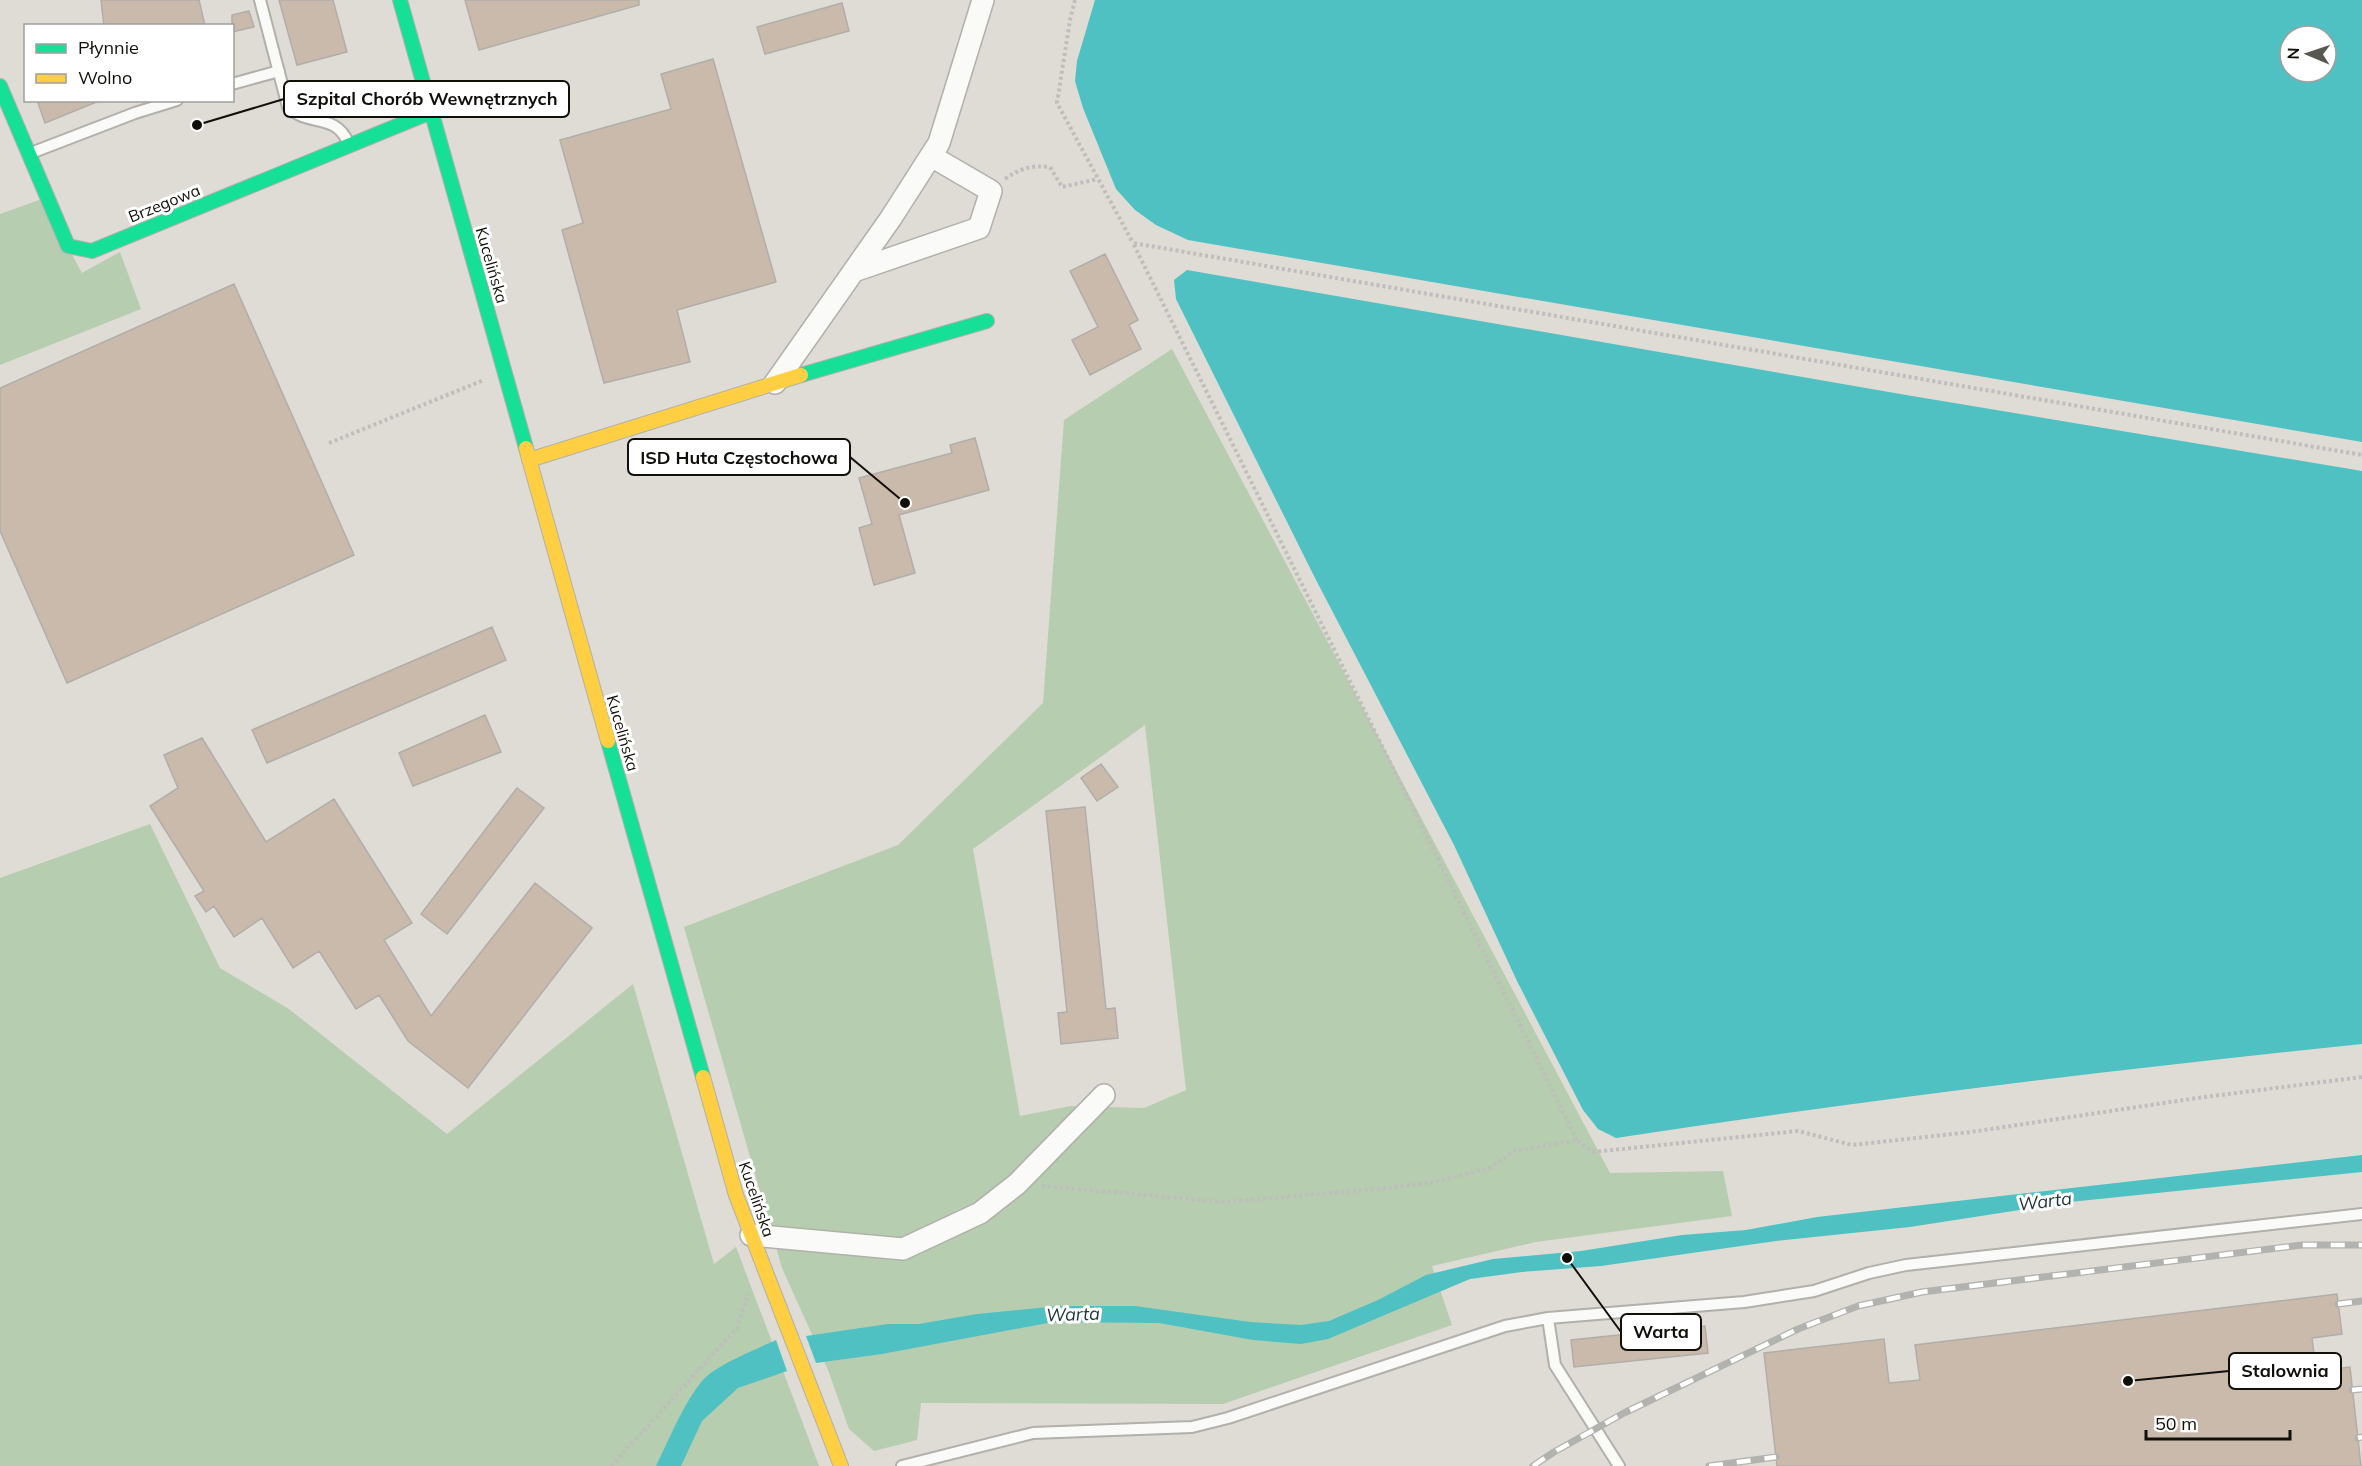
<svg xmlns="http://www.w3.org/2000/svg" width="2362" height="1466" viewBox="0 0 2362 1466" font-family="Mulish,sans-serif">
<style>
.green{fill:#b6cdaf;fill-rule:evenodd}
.water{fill:#4fc1c3;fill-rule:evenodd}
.building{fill:#cabaac;stroke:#b1aea9;stroke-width:1.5}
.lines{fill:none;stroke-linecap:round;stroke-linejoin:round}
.lane-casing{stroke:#b1b0aa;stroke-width:14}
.street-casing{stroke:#b1b0aa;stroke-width:24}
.fast-casing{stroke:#b1b0aa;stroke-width:16}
.slow-casing{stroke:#b1b0aa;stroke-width:16}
.path{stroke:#bfbebc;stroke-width:4;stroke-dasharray:3 3;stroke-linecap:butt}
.lane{stroke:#fafaf9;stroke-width:10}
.street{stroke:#fafaf9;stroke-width:21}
.fast{stroke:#16e098;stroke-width:14}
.slow{stroke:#ffcf43;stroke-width:14}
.rail-casing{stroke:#b2b2af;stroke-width:7}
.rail{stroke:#fff;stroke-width:4.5;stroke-dasharray:14;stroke-linecap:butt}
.labels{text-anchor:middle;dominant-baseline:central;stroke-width:6;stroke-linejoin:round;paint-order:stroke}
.street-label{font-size:16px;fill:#100f0a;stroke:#fff}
.water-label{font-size:18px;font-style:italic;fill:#203738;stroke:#fff}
.leader{fill:none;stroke:#100f0a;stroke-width:2}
.callout-dot{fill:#100f0a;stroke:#fff;stroke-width:2}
.callout{fill:#fff;stroke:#100f0a;stroke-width:2}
.callout-label{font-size:18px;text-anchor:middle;font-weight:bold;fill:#100f0a}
</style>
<rect width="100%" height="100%" fill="#dedcd4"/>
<path class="green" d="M42,199l40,74 38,-21 21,57 -141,56v-151z
M1172,349l438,824 113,-2 9,45 -196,26 -104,24 20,59 -229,79 -302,-1 -4,37 -43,11 -25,-22 -21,-59 -46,-102 -98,-341 214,-82 145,-142 21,-283zM1145,725l41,365 -42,18 -73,-2 -51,10 -47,-267z
M150,824l70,144 69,41 158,125 186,-150 81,280 22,-17 83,219h-819v-588z"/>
<path class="water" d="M1095,0h1267v442l-1174,-202 -32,-15 -21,-15 -19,-21 -33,-81 -8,-27 2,-20zM2290,36h36v36h-36z
M1187,270l725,126 450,75v573c-250,26 -498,56 -746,94l-18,-9 -15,-19 -66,-129 -63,-136 -140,-269 -138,-277 -2,-19z
M2362,1155v17l-292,30 -160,25 -134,14 -175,25 -79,6 -52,7 -142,60 -27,5 -48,-4 -94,-17 -106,-1 -171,32 -66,9 -10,-27 82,-12h31l58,-10 81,-8h77l115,16 51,3 28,-4 49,-21 48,-25 67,-16 88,-8 101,-16 64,-5 71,-13z
M776,1340l11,31 -49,17 -36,33 -21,45h-25c13,-26 28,-64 47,-86 13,-15 54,-31 73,-40z"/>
<path class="building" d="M101,0h98l6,26h-101z
M279,0h54l14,52 -50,13z
M465,0h174v5l-160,45z
M842,3l7,28 -84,23 -8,-27z
M249,11l5,16 -22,5v-17z
M713,59l63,223 -99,28 13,52 -86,21 -42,-153 21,-7 -23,-83 111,-31 -10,-35z
M37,100h61l1,1 -54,22z
M1105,254l33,66 -9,5 12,24 -51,26 -18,-35 26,-13 -28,-56z
M234,284l120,271 -287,128 -67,-152v-143z
M975,438l14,52 -90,25 16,58 -41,12 -15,-57 13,-4 -13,-46 93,-25 -2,-8z
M492,627l14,33 -239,103 -15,-33z
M485,715l16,37 -88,34 -14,-33z
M202,738l64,104 68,-43 78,124 -28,17 47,76 104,-133 57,45 -124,160 -60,-47 -29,-46 -23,14 -37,-58 -26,17 -31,-50 -28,19 -20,-31 -8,6 -11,-16 9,-5 -54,-85 28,-18 -14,-33z
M1101,764l17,23 -21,14 -16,-23z
M517,788l27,20 -97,126 -26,-20z
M1085,807l21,202 9,-1 3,30 -57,6 -3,-31 9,-1 -21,-201z
M2337,1294l5,40 -30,4 4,33 34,-4 11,99h-584l-13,-113 120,-14 5,44 31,-3 -5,-35z
M1705,1326l3,27 -134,14 -3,-27z"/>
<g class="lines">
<defs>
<path id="lane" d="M260,0l28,107c20,20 46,5 60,35
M232,84l47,-13
M31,153l104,-40 42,-13
M1548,1318l7,47 64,101
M902,1466l131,-33 159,-6 36,-9 277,-92 43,-8 196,-16 70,-11 55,-18 37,-8 456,-51"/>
<path id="street" d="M854,271l125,-43 12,-37 -60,-35
M775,383l116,-165 48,-75 44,-143
M751,1235l152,14 77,-36 37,-29 87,-89"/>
<path id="fast" d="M400,0l126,448
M0,86l68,160 24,5 339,-139
M801,375l186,-54
M608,741l95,336"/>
<path id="slow" d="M526,448l82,293
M529,460l272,-85
M703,1077l33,118 105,271"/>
</defs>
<use href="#lane" class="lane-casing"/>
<use href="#street" class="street-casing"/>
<use href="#fast" class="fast-casing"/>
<use href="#slow" class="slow-casing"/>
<path class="path" d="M1075,0l-5,20 -13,83 76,140
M1005,179c16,-11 26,-14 45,-12l12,20 36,-8
M329,443l155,-63
M1577,1140l-444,-897 1229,212
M1042,1186l183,16 164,-14 45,-6 56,-14 24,-17 63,-11 16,12 205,-21 54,14 119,-13 226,-34 165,-21
M611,1466l126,-138 11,-34"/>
<use href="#lane" class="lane"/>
<use href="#street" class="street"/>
<use href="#fast" class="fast"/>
<use href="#slow" class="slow"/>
<defs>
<path id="rail" d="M2338,1304l24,-3
M2352,1390l10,-1
M2358,1438l4,-1
M1533,1466l21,-14 70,-39 174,-84 60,-23 64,-14 380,-47h60
M1709,1466l67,-9"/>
</defs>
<use href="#rail" class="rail-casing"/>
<use href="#rail" class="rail"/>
</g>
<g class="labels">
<g class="street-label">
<text transform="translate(164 203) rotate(-22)">Brzegowa</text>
<text transform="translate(492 265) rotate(74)">Kucelińska</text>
<text transform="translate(623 733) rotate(74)">Kucelińska</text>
<text transform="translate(757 1199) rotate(71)">Kucelińska</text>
</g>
<g class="water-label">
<text transform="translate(2045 1201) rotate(-7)">Warta</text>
<text transform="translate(1073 1314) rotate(-2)">Warta</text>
</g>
</g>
<path class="leader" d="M197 125L284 99M905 503L850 457M1567 1258L1621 1332M2128 1381L2229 1371"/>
<g class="callout-dot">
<circle cx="197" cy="125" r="6"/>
<circle cx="905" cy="503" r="6"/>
<circle cx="1567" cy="1258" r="6"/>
<circle cx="2128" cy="1381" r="6"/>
</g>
<g class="callout">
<rect x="284" y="81" width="285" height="36" rx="6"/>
<rect x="628" y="439" width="222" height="36" rx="6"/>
<rect x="1621" y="1314" width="80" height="36" rx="6"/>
<rect x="2229" y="1353" width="112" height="36" rx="6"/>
</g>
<g class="callout-label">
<text x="427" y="105">Szpital Chorób Wewnętrznych</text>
<text x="739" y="464">ISD Huta Częstochowa</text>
<text x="1661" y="1338">Warta</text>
<text x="2285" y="1377">Stalownia</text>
</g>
<rect x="24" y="24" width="210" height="78" fill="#ffffff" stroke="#9f9f9d" stroke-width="1.5"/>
<rect x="36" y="44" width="30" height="9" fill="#16e098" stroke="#9f9f9d" stroke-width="1.5"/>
<text x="78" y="54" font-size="18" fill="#100f0a">Płynnie</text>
<rect x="36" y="74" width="30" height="9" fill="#ffcf43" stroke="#9f9f9d" stroke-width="1.5"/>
<text x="78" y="84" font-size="18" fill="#100f0a">Wolno</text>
<g transform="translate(2308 54) rotate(272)"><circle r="28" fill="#ffffff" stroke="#9f9f9d" stroke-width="1.5"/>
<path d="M0-4.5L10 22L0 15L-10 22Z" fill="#585751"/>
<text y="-9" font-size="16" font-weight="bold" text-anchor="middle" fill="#100f0a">N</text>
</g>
<path d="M2146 1430v9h144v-9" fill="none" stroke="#100f0a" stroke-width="3"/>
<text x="2155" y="1430" font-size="18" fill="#100f0a" stroke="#ffffff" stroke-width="4.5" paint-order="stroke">50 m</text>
</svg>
